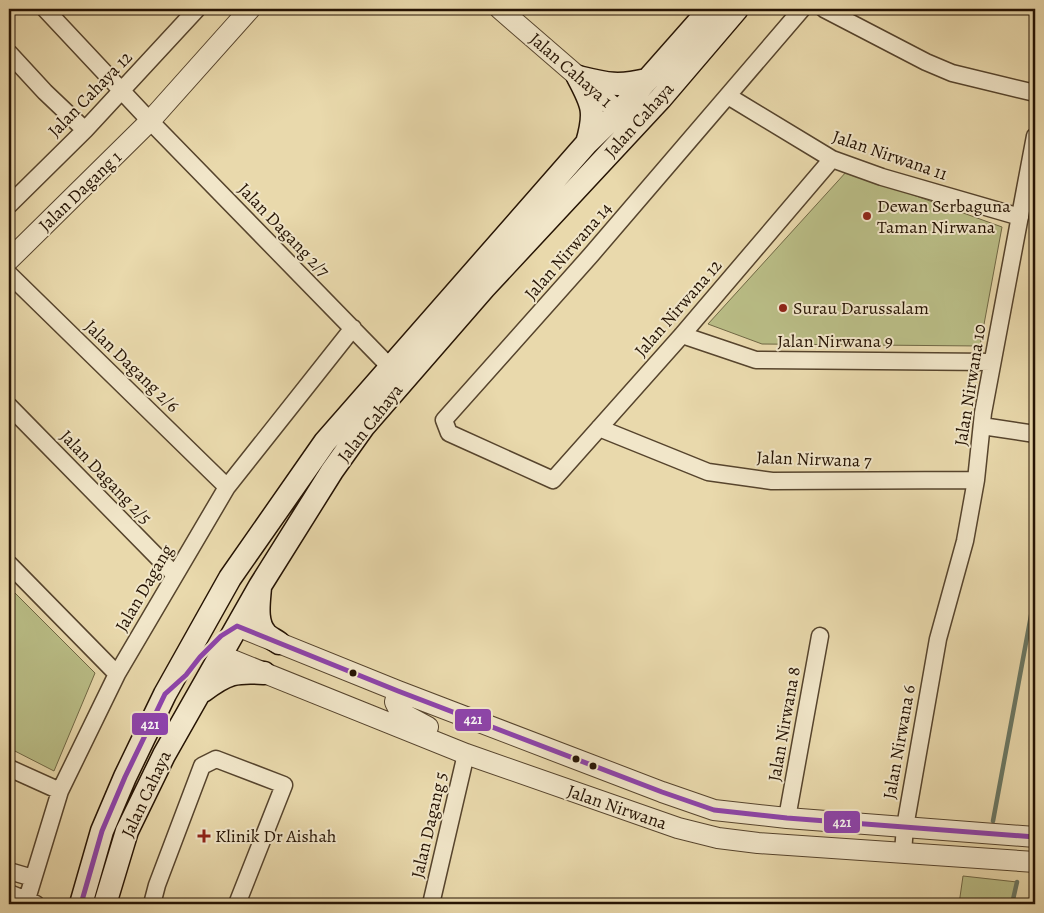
<svg xmlns="http://www.w3.org/2000/svg" width="1044" height="913" viewBox="0 0 1044 913" font-family="Alegreya,serif">
<style>
.green{fill:#babe87;stroke:#706845}
.lines{fill:none;stroke-linecap:round;stroke-linejoin:round}
.stream{stroke:#6b7864;stroke-width:4.5}
.minor-casing{stroke:#56442d;stroke-width:19}
.tertiary-casing{stroke:#56442d;stroke-width:22}
.secondary-casing{stroke:#251303;stroke-width:25}
.minor{stroke:#f1e6c9;stroke-width:16}
.tertiary{stroke:#f1e6c9;stroke-width:20}
.secondary{stroke:#f1e6c9;stroke-width:22}
.bus-1-casing{stroke:#f1e6c9;stroke-width:9}
.bus-1{stroke:#8e44ad;stroke-width:5}
.poi-dot{fill:#8f2418;stroke:#f1e6c9;stroke-width:2}
.bus-dot{fill:#251303;stroke:#f1e6c9;stroke-width:2}
.labels{text-anchor:middle;dominant-baseline:central;stroke-width:4;stroke-linejoin:round;paint-order:stroke}
.street-label{font-size:18px;fill:#251303;stroke:#f1e6c9}
.poi-label{font-size:18px;fill:#251303;stroke:#f1e6c9;text-anchor:start}
.line-badge{stroke:#f1e6c9;stroke-width:2}
.badge-label{font-size:14px;text-anchor:middle;font-weight:bold;fill:#fff}
</style>
<rect width="100%" height="100%" fill="#e9d9ac"/>
<filter id="stains"><feTurbulence type="fractalNoise" baseFrequency=".004" numOctaves="4"/><feColorMatrix values="0 0 0 0 .2 0 0 0 0 .09 0 0 0 0 .02 0 0 0 .5 -.17"/></filter>
<radialGradient id="worn" r=".72"><stop offset=".6" stop-color="#630" stop-opacity="0"/><stop offset="1" stop-color="#630" stop-opacity=".3"/></radialGradient>
<path class="green" d="M847,171l155,56 -22,119 -218,-2 -54,-20z
M9,587l86,86 -41,98 -45,-23z
M963,876l54,6 -4,22h-54z"/>
<g class="lines">
<path class="stream" d="M993,821l42,-227
M1012,904l5,-22"/>
<defs>
<path id="minor" d="M45,9l105,112 240,246
M802,9l-211,246 -147,165 5,13 104,47 129,-145 150,-176
M824,9l102,53 26,11 83,20
M9,53l36,39 40,38
M728,96l104,63 50,18 138,40
M9,205l76,-75 112,-121
M9,274l218,213
M682,335l74,25 236,2
M9,406l166,169
M982,426l53,8
M599,428l109,44 64,9 204,-1
M9,564l108,110
M9,768l51,23
M787,818l33,-182
M903,852l2,-25 33,-188 27,-98 11,-61 7,-67 52,-277
M9,871l24,7
M9,893l27,11
M27,899l33,-108 57,-117 110,-187 126,-159
M152,904l5,-19 45,-119 14,-7 68,26 -47,119
M431,904l35,-150"/>
<path id="tertiary" d="M500,9l119,103
M9,260l141,-139 100,-112
M237,626l161,65 264,101 52,18 73,8 248,19
M220,655l246,99 212,74 40,10 40,5 277,19
M398,691l-3,11 5,10 28,15"/>
<path id="secondary" d="M578,77c29,7 39,10 69,3
M578,77c15,28 18,35 9,66
M260,587c-1,15 -5,35 6,47 4,4 9,6 13,9
M203,691c24,-18 32,-20 61,-18
M81,904l21,-73 23,-54 40,-83 65,-116 95,-136 262,-299 32,-31 91,-103
M105,904l22,-73 37,-76 96,-169 72,-115 32,-45 120,-138 177,-190 76,-89"/>
</defs>
<use href="#minor" class="minor-casing"/>
<use href="#tertiary" class="tertiary-casing"/>
<use href="#secondary" class="secondary-casing"/>
<use href="#minor" class="minor"/>
<use href="#tertiary" class="tertiary"/>
<use href="#secondary" class="secondary"/>
<defs>
<path id="bus-1" d="M81,904l21,-73 23,-54 40,-83 21,-19 14,-18 21,-21 16,-10 161,65 264,101 52,18 73,8 248,19"/>
</defs>
<use href="#bus-1" class="bus-1-casing"/>
<use href="#bus-1" class="bus-1"/>
</g>
<g class="poi-dot">
<circle cx="867" cy="216" r="5"/>
<circle cx="783" cy="308" r="5"/>
<path d="M201.5 828.5h5v5h5v5h-5v5h-5v-5h-5v-5h5z"/>
</g>
<g class="bus-dot">
<circle cx="353" cy="673" r="4.5"/>
<circle cx="576" cy="759" r="4.5"/>
<circle cx="593" cy="766" r="4.5"/>
</g>
<g class="labels">
<g class="street-label">
<text transform="translate(571 70) rotate(41)">Jalan Cahaya 1</text>
<text transform="translate(90 94) rotate(-46)">Jalan Cahaya 12</text>
<text transform="translate(639 120) rotate(-48)">Jalan Cahaya</text>
<text transform="translate(890 155) rotate(19)">Jalan Nirwana 11</text>
<text transform="translate(80 191) rotate(-44)">Jalan Dagang 1</text>
<text transform="translate(284 230) rotate(46)">Jalan Dagang 2/7</text>
<text transform="translate(568 251) rotate(-49)">Jalan Nirwana 14</text>
<text transform="translate(678 308) rotate(-49)">Jalan Nirwana 12</text>
<text x="835" y="341">Jalan Nirwana 9</text>
<text transform="translate(132 366) rotate(44)">Jalan Dagang 2/6</text>
<text transform="translate(970 385) rotate(-81)">Jalan Nirwana 10</text>
<text transform="translate(370 423) rotate(-52)">Jalan Cahaya</text>
<text transform="translate(814 459) rotate(2)">Jalan Nirwana 7</text>
<text transform="translate(106 477) rotate(46)">Jalan Dagang 2/5</text>
<text transform="translate(144 588) rotate(-60)">Jalan Dagang</text>
<text transform="translate(784 724) rotate(-80)">Jalan Nirwana 8</text>
<text transform="translate(899 742) rotate(-80)">Jalan Nirwana 6</text>
<text transform="translate(146 794) rotate(-65)">Jalan Cahaya</text>
<text transform="translate(617 807) rotate(19)">Jalan Nirwana</text>
<text transform="translate(429 825) rotate(-77)">Jalan Dagang 5</text>
</g>
<g class="poi-label">
<text x="877" y="206">Dewan Serbaguna<tspan x="877" dy="21">Taman Nirwana</tspan></text>
<text x="793" y="308">Surau Darussalam</text>
<text x="215" y="836">Klinik Dr Aishah</text>
</g>
</g>
<g class="line-badge">
<rect x="454" y="708" width="38" height="24" rx="5" fill="#8e44ad"/>
<rect x="131" y="712" width="38" height="24" rx="5" fill="#8e44ad"/>
<rect x="823" y="810" width="38" height="24" rx="5" fill="#8e44ad"/>
</g>
<g class="badge-label">
<text x="473" y="724">421</text>
<text x="150" y="729">421</text>
<text x="842" y="827">421</text>
</g>
<rect width="1044" height="913" fill="none" stroke="#e9d9ac" stroke-width="30"/>
<rect x="10" y="10" width="1024" height="893" fill="none" stroke="#251303" stroke-width="2.5"/>
<rect x="15" y="15" width="1014" height="883" fill="none" stroke="#251303"/>
<rect width="100%" height="100%" filter="url(#stains)"/>
<rect width="100%" height="100%" fill="url(#worn)"/>
</svg>
